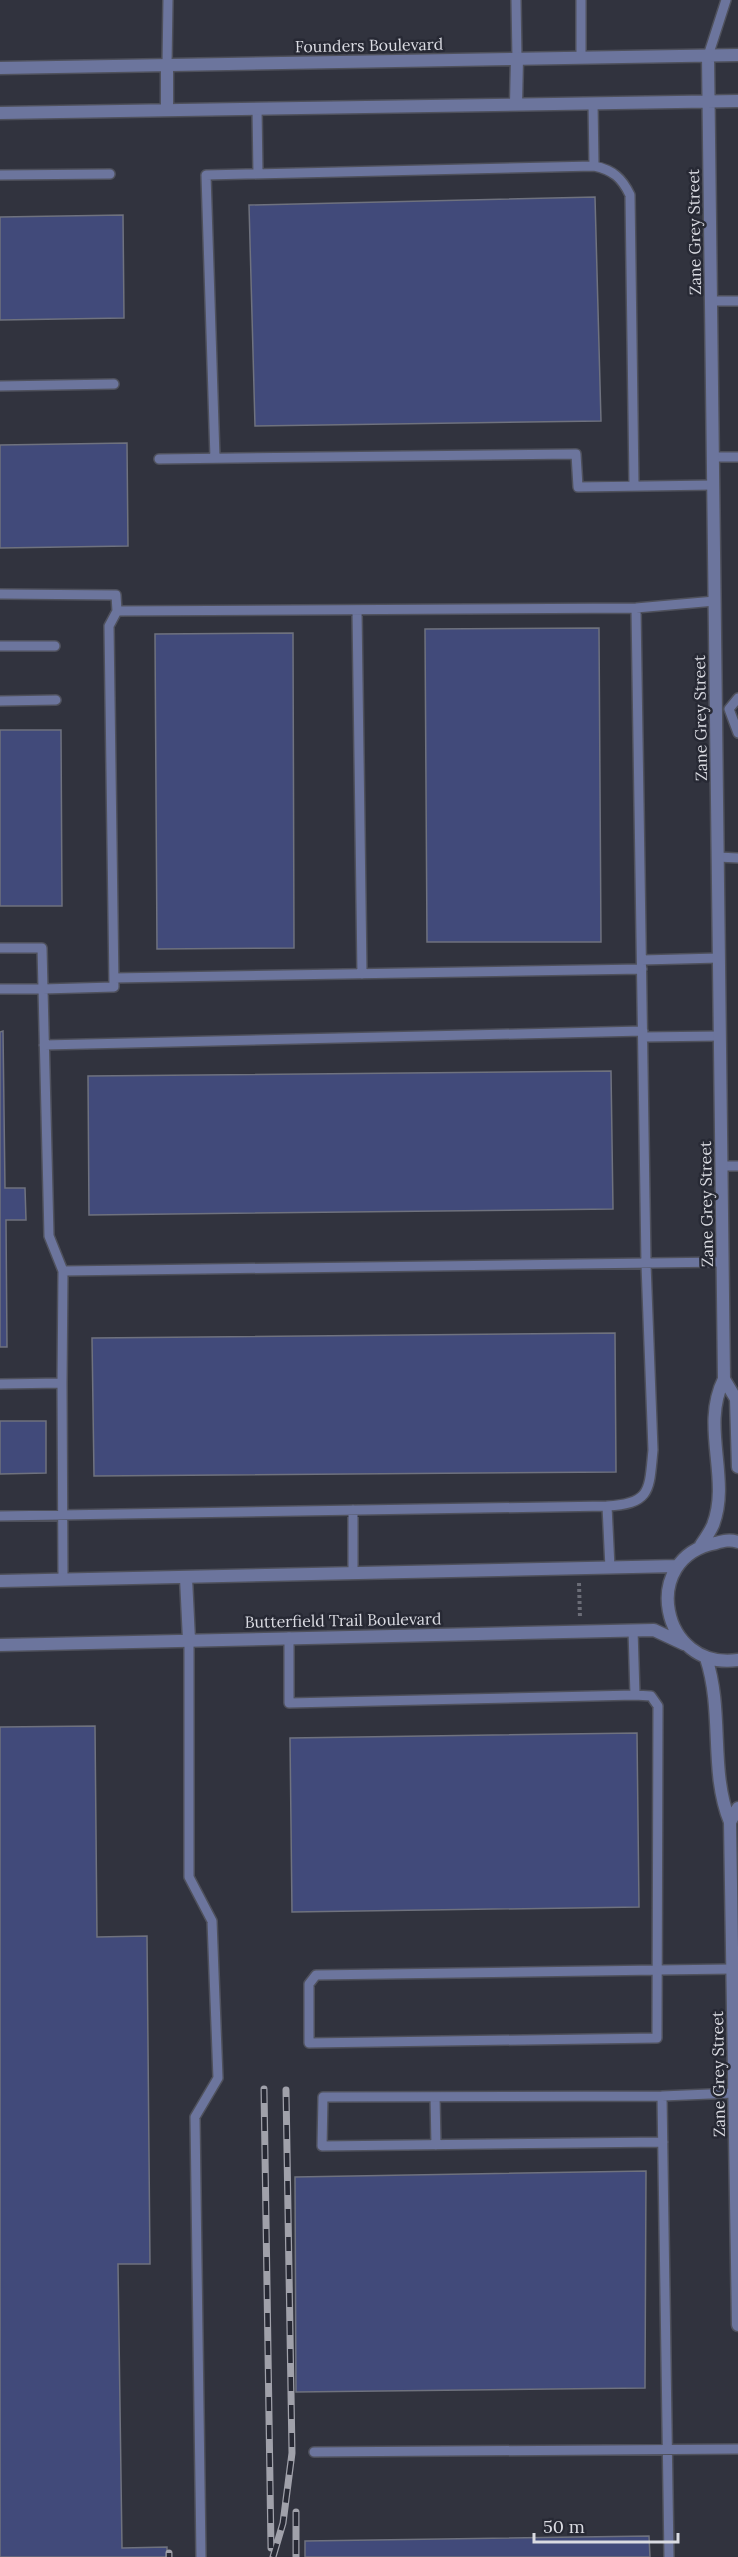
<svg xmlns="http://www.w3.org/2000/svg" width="738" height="2557" viewBox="0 0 738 2557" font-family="Lora,serif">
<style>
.building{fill:#414a7a;stroke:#6f727e;stroke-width:1.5}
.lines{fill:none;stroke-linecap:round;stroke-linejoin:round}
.service-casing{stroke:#4f515c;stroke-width:12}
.tertiary-casing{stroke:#4f515c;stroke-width:15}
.path{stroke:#6b6d77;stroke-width:4;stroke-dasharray:3 3;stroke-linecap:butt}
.service{stroke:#6c759d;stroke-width:9}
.tertiary{stroke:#6c759d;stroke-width:12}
.rail-casing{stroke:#a0a1aa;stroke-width:7}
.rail{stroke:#272934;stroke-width:4.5;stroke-dasharray:14;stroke-linecap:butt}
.labels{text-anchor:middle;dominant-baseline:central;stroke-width:5;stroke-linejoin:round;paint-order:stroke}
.street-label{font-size:16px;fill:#dadbe2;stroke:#272934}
</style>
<rect width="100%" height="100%" fill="#31333e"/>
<path class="building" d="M595,197l6,224 -346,5 -6,-221z
M123,215l1,103 -124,2v-103z
M127,443l1,103 -128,2v-103z
M599,628l2,314h-174l-2,-313z
M293,633l1,315 -137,1 -2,-315z
M0,730h61l1,176h-62z
M3,1031l2,157h20l1,32h-20l1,127h-7v-315z
M611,1071l2,138 -524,6 -1,-139z
M615,1333l1,139 -522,4 -2,-138z
M0,1421h46v52l-46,1z
M95,1726l2,211 50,-1 3,328h-32l4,284 45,-1v10h-167v-830z
M637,1733l2,174 -347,5 -2,-174z
M646,2171l-1,217 -349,4 -1,-215z
M649,2536l1,21h-345v-16z"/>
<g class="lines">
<defs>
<path id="service" d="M516,0l1,58
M708,56l18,-56
M581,58v-58
M167,65l1,-65
M257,108l1,66
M594,166c19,4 28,12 36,29l4,290
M0,175l110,-1
M712,301h26
M0,386l114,-2
M714,457h24
M215,458l-9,-283 388,-9 -1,-63
M159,459l417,-5 2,33 136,-2
M0,594l116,1 1,16 519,-3 79,-7
M357,610l5,364
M0,646h55
M0,701l56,-1
M729,709l9,24
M729,709l9,-11
M718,857l20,1
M0,948h42l1,41 71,-2 -5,-361 8,-15
M642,960l77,-2
M114,978l528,-9
M0,989h43l6,247 14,35 -1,112
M643,1037l77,-1
M44,1045l599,-14
M722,1166h16
M63,1271l660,-9
M0,1384l62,-1 1,197
M607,1506c45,-2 42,-17 46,-56l-7,-186 -10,-656
M353,1510v64
M0,1516l607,-10 3,62
M633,1630l2,65 16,1 7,10 -1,332 -348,5v-59l7,-9 342,-5 74,-1h6
M289,1637v66l346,-8
M189,1640v237l23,44 6,157 -23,39 6,440
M662,2096l-339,1 -1,49 341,-4
M435,2097l1,48
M314,2452l424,-3
M669,2557l-7,-461 72,-3"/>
<path id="tertiary" d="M167,65v44
M0,68l738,-13
M516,104l1,-46
M0,113l738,-12
M724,1379l12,20 2,68
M738,1542c-8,-3 -15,-1 -22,1 -77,14 -56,128 22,117
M701,1545c4,-6 9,-13 12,-20 18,-47 -13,-98 11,-146l-16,-1323
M186,1578l3,62
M0,1581l677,-15
M0,1645l654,-15 30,14
M706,1658c18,54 3,113 24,164l8,503
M730,1822l8,-14"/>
</defs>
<use href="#service" class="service-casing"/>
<use href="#tertiary" class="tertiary-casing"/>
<path class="path" d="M579,1583l1,35"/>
<use href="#service" class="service"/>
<use href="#tertiary" class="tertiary"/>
<defs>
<path id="rail" d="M264,2089l7,459
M296,2512v45
M169,2553v4
M273,2557l10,-34 9,-70 -6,-363"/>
</defs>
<use href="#rail" class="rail-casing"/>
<use href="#rail" class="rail"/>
</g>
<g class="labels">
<g class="street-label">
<text transform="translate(369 45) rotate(-1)">Founders Boulevard</text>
<text transform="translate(694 232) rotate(-91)">Zane Grey Street</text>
<text transform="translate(700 718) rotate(-91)">Zane Grey Street</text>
<text transform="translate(706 1204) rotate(-91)">Zane Grey Street</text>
<text transform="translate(343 1620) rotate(-1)">Butterfield Trail Boulevard</text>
<text transform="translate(718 2074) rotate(-91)">Zane Grey Street</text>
</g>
</g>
<path d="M534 2533v9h144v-9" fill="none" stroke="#dadbe2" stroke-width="3"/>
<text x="543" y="2533" font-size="18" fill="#dadbe2" stroke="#272934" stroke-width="4.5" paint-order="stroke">50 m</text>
</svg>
